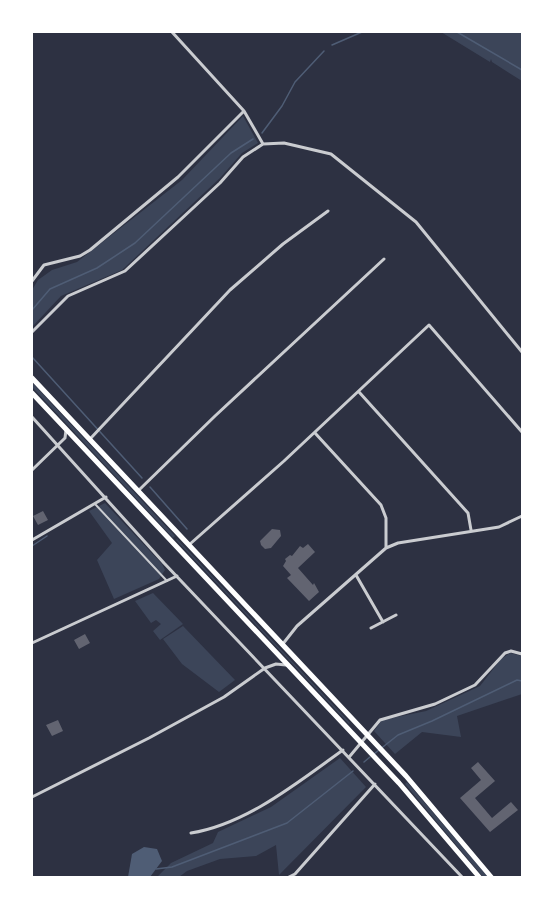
<svg xmlns="http://www.w3.org/2000/svg" width="554" height="909" viewBox="0 0 554 909" font-family="'DM Sans',sans-serif">
<style>
.green{fill:#3c4559}
.water{fill:#4f5d75}
.lines{fill:none;stroke-linecap:round;stroke-linejoin:round}
.stream{stroke:#4f5d75;stroke-width:1.5}
.building{fill:#626471}
.pedestrian{stroke:#caccd0;stroke-width:2}
.minor{stroke:#caccd0;stroke-width:3}
.trunk{stroke:#fff;stroke-width:5}
</style>
<rect width="100%" height="100%" fill="#2d3142"/>
<path class="green" d="M441,32h81v49l-30,-19 -1,-3 -1,3z
M243,116l15,27 -16,10 -22,25 -98,92 -61,26 -29,31v-37l6,-10 14,-10 25,-8 105,-82z
M32,382l19,21 124,133 -2,2 -141,-151z
M105,503l57,61 3,6 -6,9 -45,20 -17,-39 15,-17 -23,-32z
M177,539l173,184 -1,1 -173,-184z
M153,593l30,31 -23,16 -7,-9 8,-7 -5,-4 -5,3 -16,-22z
M183,626l52,54 -16,12 -37,-28 -19,-25z
M510,653l12,3v38l-65,22 4,21 -39,-5 -27,22 -21,-23 8,-11 44,-9 54,-25 21,-27z
M340,758l26,29 -87,88 -3,-30 -20,11 -36,3 -33,12 -8,6h-22l14,-14 42,-20 5,-11 53,-25z
M407,782l81,95h-5l-78,-93z"/>
<path class="water" d="M144,847l13,2 5,12 -12,16h-22l4,-23z"/>
<g class="lines">
<path class="stream" d="M457,32l65,38
M332,45l30,-13
M262,133l20,-27 13,-24 29,-31
M32,310l18,-21 47,-21 38,-25 96,-90 22,-14
M32,357l110,121
M150,487l37,42
M32,546l15,-10
M374,754l24,-19 34,-14 85,-41 5,1
M364,762l6,-5
M156,869l16,-2 115,-44 66,-52"/>
</g>
<path class="building" d="M43,511l5,9 -10,5 -5,-9z
M272,529l8,1 1,6 -10,12 -6,1 -4,-4 -1,-4z
M308,544l7,8 -17,16 15,17 1,-2 5,9 -10,9 -22,-23 4,-3 -8,-9 3,-5 -1,-2 5,-4 2,1 8,-10 3,2z
M85,634l5,9 -11,6 -5,-9z
M58,720l5,11 -11,5 -6,-11z
M478,762l17,19 -20,17 17,20 19,-16 7,8 -28,22 -30,-34 21,-18 -10,-12z"/>
<g class="lines">
<path class="pedestrian" d="M95,504l72,77"/>
<path class="minor" d="M172,32l72,79
M263,144l21,-1 47,11 85,68 106,130
M32,281l12,-16 36,-9 10,-6 88,-73 66,-66 19,33
M32,332l36,-36 57,-25 95,-88 23,-26 20,-13
M359,392l109,121 3,17
M32,417l132,146 299,315
M315,433l66,72 5,13v30
M90,439l140,-149 53,-46 45,-33
M32,470l33,-32 1,-8
M139,490l76,-74 169,-157
M32,540l74,-43
M190,544l94,-83 145,-136 93,107
M356,575l27,47
M371,628l25,-13
M32,643l145,-67
M282,645l15,-19 89,-78 12,-5 101,-16 23,-11
M350,756l30,-36 55,-16 40,-19 30,-32 6,-2 11,3
M32,797l117,-59 75,-41 41,-29 11,-4 10,1
M191,833c56,-9 107,-51 152,-83
M287,878l8,-4 80,-90"/>
<path class="trunk" d="M32,378l374,398 86,102
M32,393l367,390 81,95"/>
</g>
<rect width="554" height="909" fill="none" stroke="#ffffff" stroke-width="66"/>
</svg>
